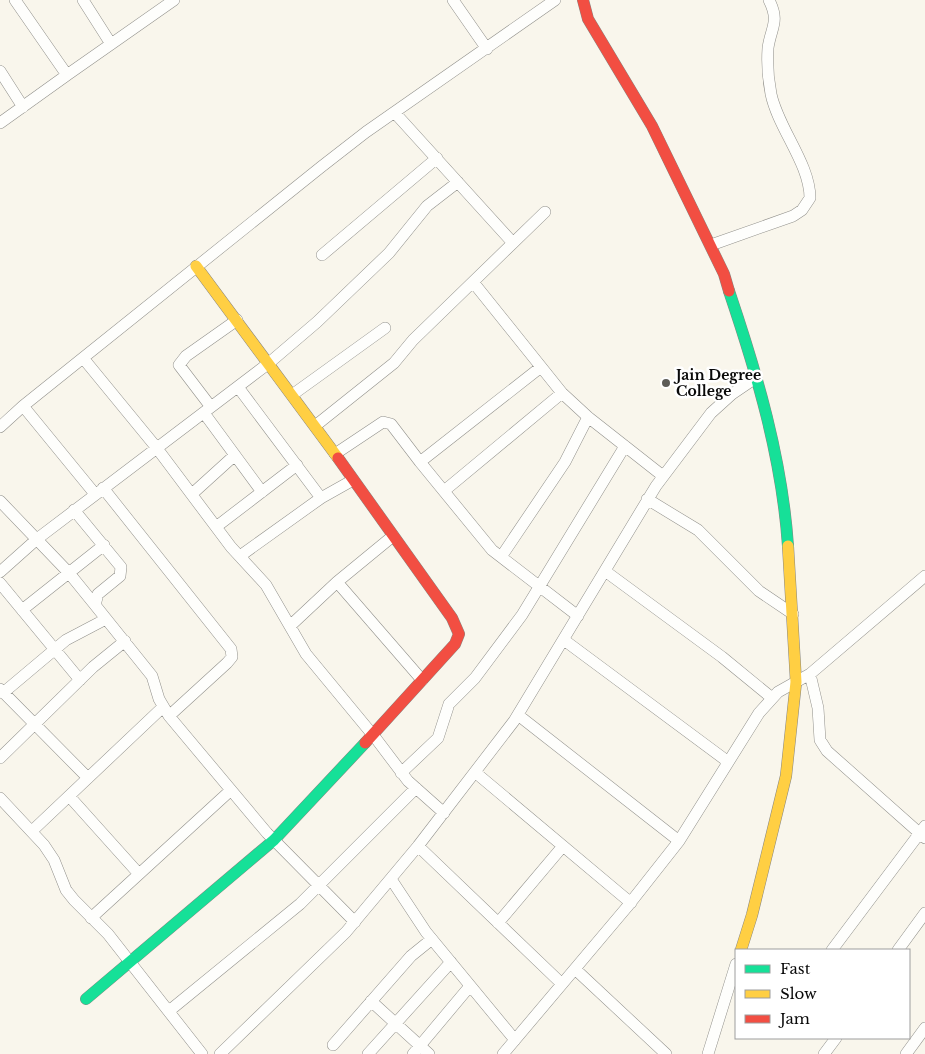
<svg xmlns="http://www.w3.org/2000/svg" width="925" height="1054" viewBox="0 0 925 1054" font-family="'Libre Baskerville',serif">
<style>
.lines{fill:none;stroke-linecap:round;stroke-linejoin:round}
.street-casing{stroke:#91908b;stroke-width:12}
.fast-casing{stroke:#888682;stroke-width:12}
.slow-casing{stroke:#888682;stroke-width:12}
.jam-casing{stroke:#888682;stroke-width:12}
.street{stroke:#fefefc;stroke-width:11}
.fast{stroke:#16e098;stroke-width:11}
.slow{stroke:#ffcf43;stroke-width:11}
.jam{stroke:#f24e42;stroke-width:11}
.poi-dot{fill:#5d5c58;stroke:#fff;stroke-width:2}
.labels{text-anchor:middle;dominant-baseline:central;stroke-width:5;stroke-linejoin:round;paint-order:stroke}
.poi-label{font-size:14px;font-weight:bold;fill:#090909;stroke:#fff;text-anchor:start}
</style>
<rect width="100%" height="100%" fill="#f9f6ec"/>
<g class="lines">
<defs>
<path id="street" d="M83,0l28,44
M453,0l34,49
M0,71l23,36
M67,75l107,-75
M395,113l118,130
M0,123l67,-48 -52,-75
M711,245l82,-29 9,-6 8,-12c0,-34 -32,-70 -39,-104 -3,-15 -4,-31 -3,-46 3,-21 12,-26 1,-48
M322,255l115,-97
M473,282l89,111 26,24 75,59
M83,358l73,89 75,100 35,38 40,69 71,86 31,41 36,32
M238,387l83,111
M292,395l93,-67
M23,406l72,88
M211,407l-32,-42 7,-9 51,-36
M204,413l58,79
M315,426l79,-63 19,-23 132,-128
M0,427l23,-21 298,-239 45,-35 189,-132
M335,454l48,-32 8,2 29,38 72,88 86,66
M420,462l121,-95
M103,488l128,161 1,8 -5,6 -58,53
M444,491l118,-98
M192,494l43,-39
M647,499l51,31 61,61 34,23
M0,501l69,72 26,32
M74,510l47,57 -1,9 -22,18 -3,11 57,71 7,23 10,17 98,117 88,89
M216,527l81,-62
M240,556l81,-58 32,-18
M501,557l64,-95 23,-45
M605,571l117,86 50,41
M0,572l37,-33 232,-176 48,-41 72,-69 38,-47 31,-24
M337,582l85,98
M0,583l80,97
M22,610l82,-65
M290,626l47,-44 56,-46
M564,640l163,121
M810,674l8,34 2,32 7,11 98,87
M0,689l88,89
M3,693l63,-53 40,-21
M518,715l161,126
M0,758l93,-91 32,-26
M401,773l37,-35 11,-34 26,-26 47,-63 103,-169
M476,773l155,130
M69,796l70,78
M0,798l44,47 10,15 12,30 8,10 34,34 94,120
M32,831l131,-124
M418,846l144,138
M391,879l35,53 89,108
M91,918l140,-128
M498,923l65,-77
M832,950l93,-124
M898,950l27,-37
M575,969l91,85
M371,1001l58,53
M169,1011l131,-107 116,-116
M333,1045l78,-89 21,-17
M220,1054l126,-122 72,-86 96,-125 142,-235 55,-73 21,-19 25,-17
M368,1054l83,-92
M413,1054l57,-68
M503,1054l124,-147 52,-66 80,-128 19,-21 32,-18 115,-98
M708,1054l28,-90
M824,1054l12,-16
M906,1054l19,-26"/>
<path id="fast" d="M729,291c28,83 53,167 59,255
M86,999l188,-159 91,-97"/>
<path id="slow" d="M196,266l142,192
M741,950l11,-35 34,-139 10,-94 -8,-136"/>
<path id="jam" d="M583,0l5,19 64,107 72,148 5,17
M338,458l114,160 7,16 -4,10 -90,99"/>
</defs>
<use href="#street" class="street-casing"/>
<use href="#fast" class="fast-casing"/>
<use href="#slow" class="slow-casing"/>
<use href="#jam" class="jam-casing"/>
<use href="#street" class="street"/>
<use href="#fast" class="fast"/>
<use href="#slow" class="slow"/>
<use href="#jam" class="jam"/>
</g>
<circle class="poi-dot" cx="666" cy="383" r="5"/>
<g class="labels">
<g class="poi-label">
<text x="676" y="375">Jain Degree<tspan x="676" dy="16">College</tspan></text>
</g>
</g>
<rect x="735" y="949" width="175" height="90" fill="#ffffff" stroke="#9d9d9d"/>
<rect x="745" y="965" width="25" height="8" fill="#16e098" stroke="#9d9d9d"/>
<text x="780" y="974" font-size="15" fill="#090909">Fast</text>
<rect x="745" y="990" width="25" height="8" fill="#ffcf43" stroke="#9d9d9d"/>
<text x="780" y="999" font-size="15" fill="#090909">Slow</text>
<rect x="745" y="1015" width="25" height="8" fill="#f24e42" stroke="#9d9d9d"/>
<text x="780" y="1024" font-size="15" fill="#090909">Jam</text>
</svg>
